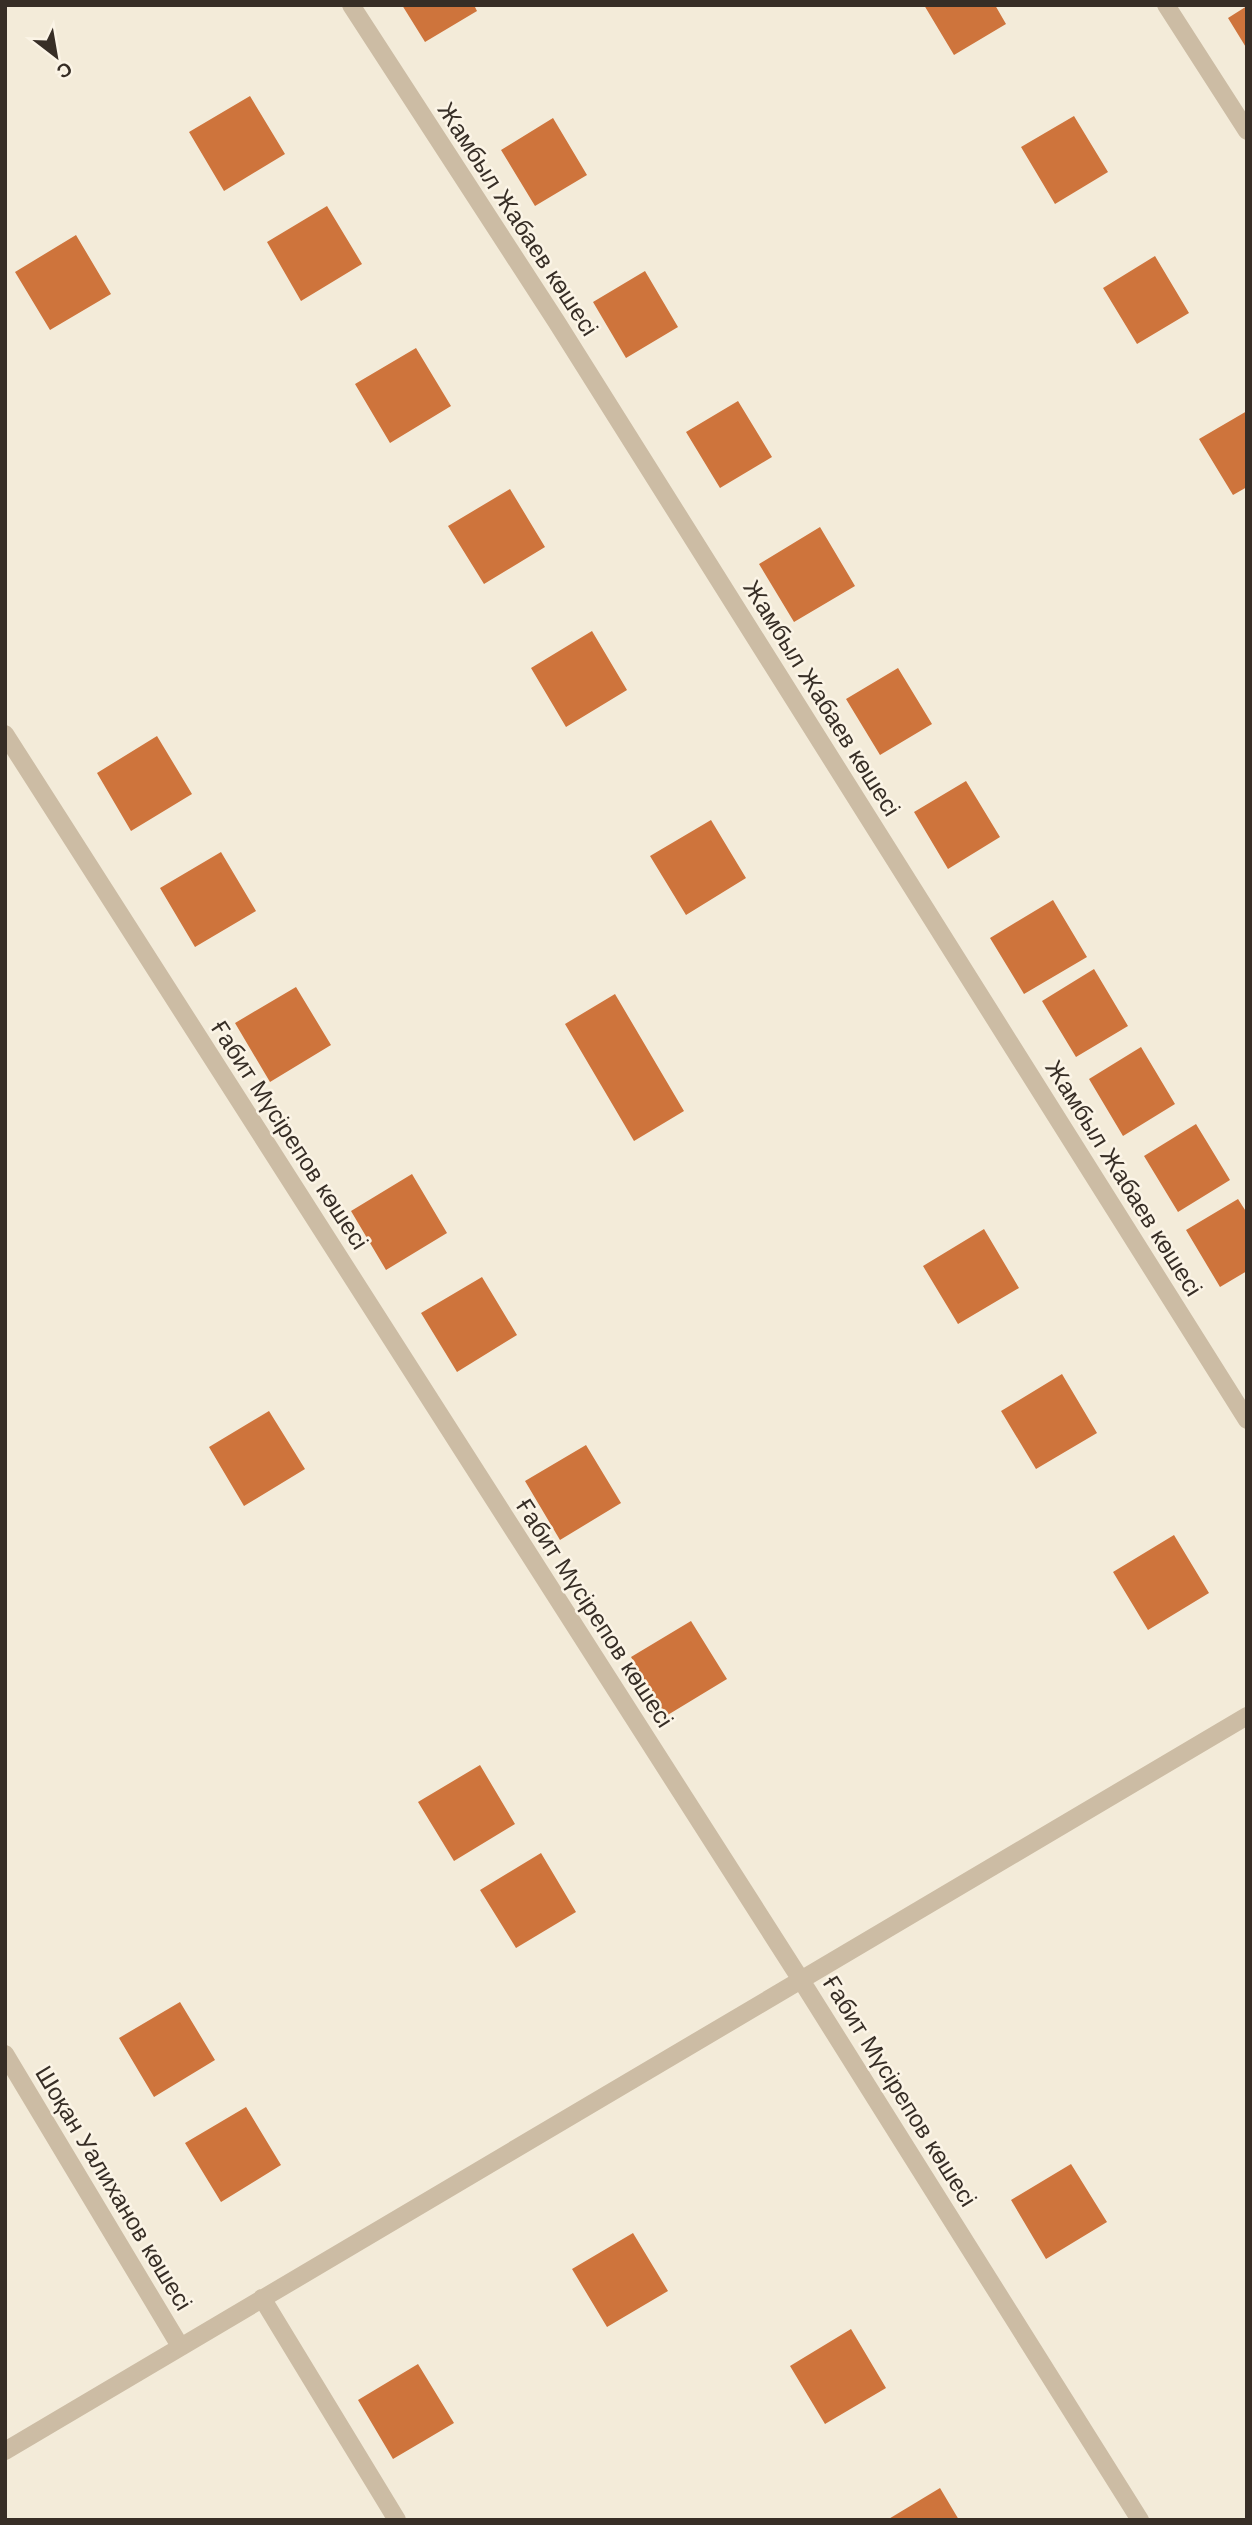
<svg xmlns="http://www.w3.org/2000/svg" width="1252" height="2525" viewBox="0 0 1252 2525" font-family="Arial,sans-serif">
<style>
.building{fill:#ce743c}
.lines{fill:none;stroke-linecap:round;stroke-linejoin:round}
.minor{stroke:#ccbca4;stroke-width:18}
.labels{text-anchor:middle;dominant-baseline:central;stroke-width:5;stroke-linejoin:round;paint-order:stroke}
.street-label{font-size:24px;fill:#372e26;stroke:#fbf4e6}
</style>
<rect width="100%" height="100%" fill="#f3ebd9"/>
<path class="building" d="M402,5h72l3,6 -52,31z
M924,5h71l11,19 -52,31z
M1247,6v43l-19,-31z
M250,96l35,58 -61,37 -35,-59z
M1074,116l34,56 -53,32 -34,-57z
M553,118l34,57 -52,31 -34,-56z
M327,206l35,58 -61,37 -34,-59z
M76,235l35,59 -61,36 -35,-58z
M1155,256l34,57 -52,31 -34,-56z
M645,271l33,56 -52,31 -33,-56z
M416,348l35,58 -61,37 -35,-59z
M738,401l34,56 -52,31 -34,-56z
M1247,411v76l-14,8 -34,-56z
M510,489l35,58 -61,37 -36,-58z
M820,527l35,59 -61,36 -35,-58z
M592,631l35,59 -61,37 -35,-59z
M898,668l34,56 -52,31 -34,-56z
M157,736l35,58 -61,37 -34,-58z
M966,781l34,56 -52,32 -34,-57z
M711,820l35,58 -60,37 -36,-59z
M221,852l35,59 -61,36 -35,-59z
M1053,900l34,57 -63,37 -34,-56z
M1094,969l34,57 -52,31 -34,-56z
M296,987l35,58 -61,37 -35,-59z
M615,994l69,117 -50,30 -69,-117z
M1141,1047l34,57 -52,32 -34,-57z
M1196,1124l34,56 -52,32 -34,-56z
M412,1174l35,59 -61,37 -35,-59z
M1238,1199l9,14v58l-27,16 -34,-57z
M984,1229l35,59 -61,36 -35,-58z
M482,1277l35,58 -60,37 -36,-59z
M1062,1374l35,59 -61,36 -35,-58z
M269,1411l36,58 -61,37 -35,-59z
M586,1445l35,58 -61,37 -35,-59z
M1174,1535l35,58 -61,37 -35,-58z
M691,1621l36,58 -61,37 -35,-59z
M480,1765l35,59 -61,37 -36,-59z
M541,1853l35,59 -60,36 -36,-58z
M180,2002l35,58 -61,37 -35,-59z
M246,2107l35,58 -60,37 -36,-59z
M1071,2164l36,58 -61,37 -35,-59z
M633,2233l35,58 -61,36 -35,-58z
M851,2329l35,59 -61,36 -35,-58z
M418,2364l36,59 -61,36 -35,-59z
M940,2488l19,32h-72z"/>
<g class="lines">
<path class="minor" d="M351,5l205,316 691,1099
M1166,5l81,126
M5,734l796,1246 339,540
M5,2054l175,292
M262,2298l135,222
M5,2451l1242,-735"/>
</g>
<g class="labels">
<g class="street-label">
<text transform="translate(518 219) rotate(57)">Жамбыл Жабаев көшесі</text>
<text transform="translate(822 698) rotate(58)">Жамбыл Жабаев көшесі</text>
<text transform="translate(290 1135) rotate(57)">Ғабит Мүсірепов көшесі</text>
<text transform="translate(1124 1178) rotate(58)">Жамбыл Жабаев көшесі</text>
<text transform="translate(595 1613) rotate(57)">Ғабит Мүсірепов көшесі</text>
<text transform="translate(900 2091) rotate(58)">Ғабит Мүсірепов көшесі</text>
<text transform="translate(114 2188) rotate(59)">Шоқан Уалиханов көшесі</text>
</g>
</g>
<rect width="1252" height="2525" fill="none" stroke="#372e26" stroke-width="14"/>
<g transform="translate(56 56) rotate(149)" stroke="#fbf4e6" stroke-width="5" paint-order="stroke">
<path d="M0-5L12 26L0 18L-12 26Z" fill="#372e26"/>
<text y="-10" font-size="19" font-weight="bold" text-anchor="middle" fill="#372e26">С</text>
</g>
</svg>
